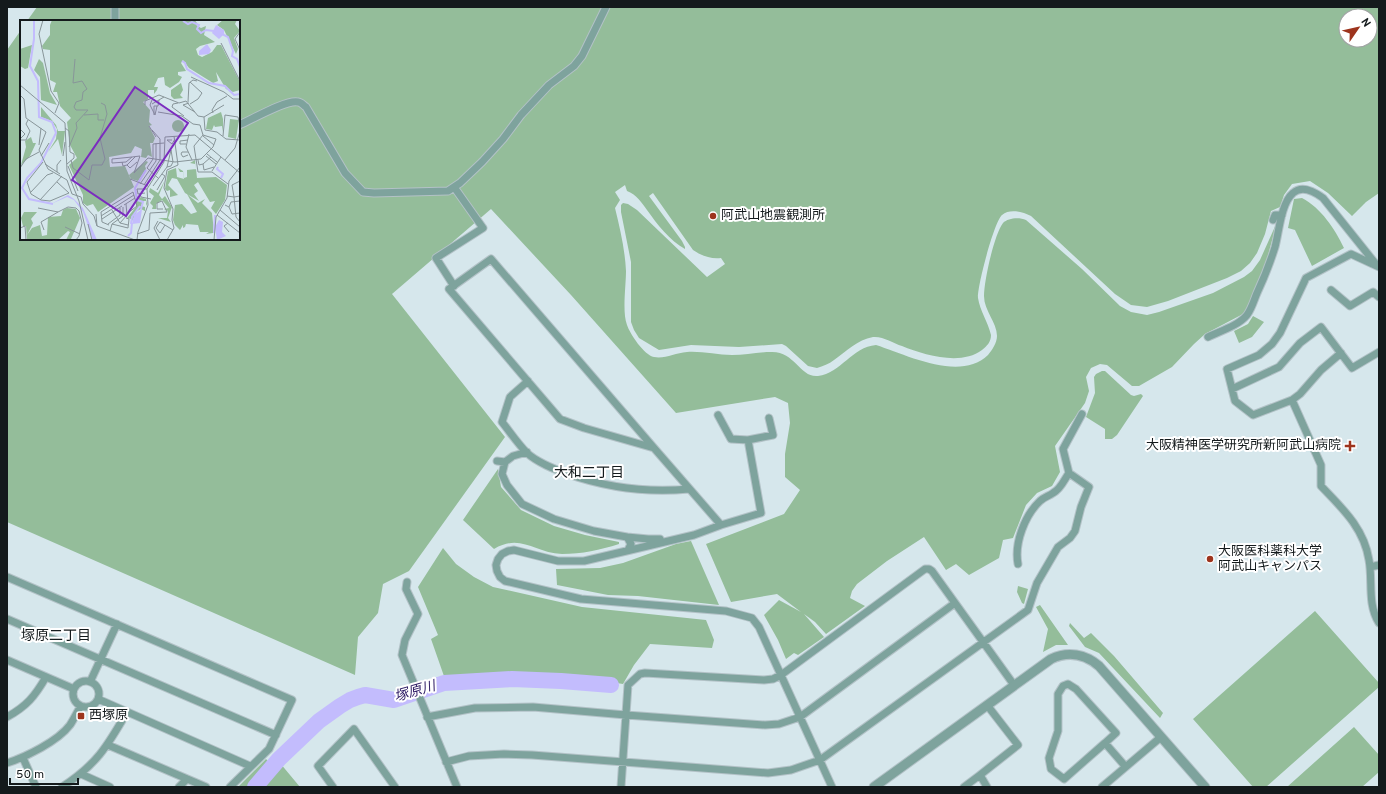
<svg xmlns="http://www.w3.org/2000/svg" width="1386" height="794" viewBox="0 0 1386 794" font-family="Overpass,'Noto Sans JP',sans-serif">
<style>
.green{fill:#94bd9a;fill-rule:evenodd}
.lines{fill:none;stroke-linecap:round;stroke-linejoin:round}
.river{stroke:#c3bcfd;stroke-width:16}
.minor-casing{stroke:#b3c2c7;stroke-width:9}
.tertiary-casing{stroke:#b3c2c7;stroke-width:11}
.minor{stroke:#7ea39d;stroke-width:7}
.tertiary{stroke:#7ea39d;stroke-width:9}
.poi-dot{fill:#9d341d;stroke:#fff;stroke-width:1.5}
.labels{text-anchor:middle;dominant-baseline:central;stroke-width:4;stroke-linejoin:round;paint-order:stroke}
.poi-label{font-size:13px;fill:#141a1c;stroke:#fff;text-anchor:start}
.neighbourhood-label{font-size:14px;fill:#141a1c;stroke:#fff}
.water-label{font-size:14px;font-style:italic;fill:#332169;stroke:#fff}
.inset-river{fill:none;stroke:#c3bcfd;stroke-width:2}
.inset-road{fill:none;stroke:#889599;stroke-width:1}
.view{fill:#7b2cbf;fill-opacity:0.15;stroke:#7b2cbf;stroke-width:2}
.inset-edge{fill:none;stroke:#141a1c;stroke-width:2}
</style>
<rect width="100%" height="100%" fill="#d6e7ec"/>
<path class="green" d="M37,7h1342v186l-13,9 -14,14 -24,-23 -18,-12 -18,3 -8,11 -4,12 -9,4 -6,23 -8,19 -7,10 -9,8 -14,7 -59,23 -21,6 -16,-2 -16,-11 -84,-78c-8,-4 -21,-8 -29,-1 -8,7 -25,72 -24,83 2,13 10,24 13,37 0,7 -4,11 -9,15 -21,16 -58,5 -80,-4 -9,-3 -19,-10 -29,-9 -16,3 -26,14 -39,23 -5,4 -11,6 -17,8l-9,-2 -22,-20 -4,-2 -43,3 -48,-2 -32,5 -20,-12 -5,-8 -3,-8v-60l-10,-50v-7l2,-2 5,1 9,6 70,67 18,-13 -4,-6c-11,1 -19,-2 -28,-8l-40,-57 -4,3 33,45 3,6v2c-15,-8 -28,-25 -38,-39 -5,-7 -11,-16 -20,-19l-2,-6 -10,7 5,8 -5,8c5,20 10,42 11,63 0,15 -4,41 1,54 3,9 17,30 27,32 11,2 21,-4 33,-5 15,-1 30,3 45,3 13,0 26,-3 39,-3 24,-1 29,26 47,24 23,-3 34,-29 58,-31 31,10 84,37 112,10 4,-5 9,-12 9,-19 0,-14 -13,-25 -13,-40 0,-15 10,-61 19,-73 5,-5 16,-6 23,-3l56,49 38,37 11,6 16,3 12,-3 54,-19 31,-16 8,-6 8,-11 17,-38 -10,37 -20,50 -4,5 -38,20 -11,10 -22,23 -33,19h-7l-25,-21 -7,-1 -9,4 -5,9 3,14 -4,12 -30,43 5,26 -8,14 -15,7 -11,12 -13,33 -10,2 -4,18 -30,17 -13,-11 -10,6 -22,-33 -37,24 -30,23 -5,7 -2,7 15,8 -39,28 -11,-12 -11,-8 20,23 -26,18 -4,-2 -8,6 -8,-19 -14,-25 15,-15 22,12 -24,-18 -46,8 -25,-58 78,-30 16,-24 -15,-13v-23l5,-31 -2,-20 -13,-6 -99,16 -105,-118 -80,-86 -99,85 113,143 -96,134 -26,13 -5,29 -20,24 -3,38 -348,-153v-472l14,-20v209h218v-218h-212zM1346,16h24v24h-24z
M1302,198c19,10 33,31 42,50l-32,18 -17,-36 -7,-2 6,-29z
M1253,316l11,6 -12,15 -13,6 -5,-12 14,-7z
M1102,371h3l26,24 3,1 7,-2 2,2 -26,39 -5,4h-7v-10l-19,-12 9,-24 -1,-16 2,-3z
M498,469l3,18 20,23 33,16 31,9 34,7v2c-19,6 -37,10 -57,10 -28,-1 -41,-21 -68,-5l-31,-29z
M691,541l28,64 -81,-9 -30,-1 -51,-10 -1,-16 44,-1 23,-5 53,-19z
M443,548l13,16 18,13 19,10 89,20 124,13 8,20 -2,8 -62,-4 -16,21 -11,19c-21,-3 -43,-7 -64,-9 -38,-3 -76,-1 -114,4l-14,-40 7,-4 -20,-48z
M1018,586l10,3 -4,15 -2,-1 -5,-11z
M1040,605l28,40h-12l-13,7 5,-23 -12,-22z
M1315,611l64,72v4l-113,100h-13l-60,-68z
M1070,623l14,15 7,-5 23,23 49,57 -3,5 -61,-65 -14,-6 -16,-21z
M1354,727l25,28v17l-17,15h-75z
M266,759l5,5 -19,23h-14z
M280,763l20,24h-41z"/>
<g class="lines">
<path class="river" d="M255,787l24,-28 40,-38 21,-15 10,-6 8,-3 7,-2 29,5 50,-17 68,-4 49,2 50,4"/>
<defs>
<path id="minor" d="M115,21v-14
M239,125c12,-5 48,-26 59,-23 3,0 5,3 8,5l39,66 18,19 11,1 74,-2 12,-8 22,-21 21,-23 18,-24 28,-30 25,-19 8,-10 24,-49
M1273,220l2,-5h7
M491,259l163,189 -70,-20 -24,-9 -111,-130z
M454,286l-18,-28 47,-30 -29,-41
M1331,290l19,16 23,-14 6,5
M1208,337c12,-6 30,-11 39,-22 5,-7 7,-15 10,-22 7,-15 13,-30 18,-46 4,-15 6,-44 18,-54 9,-8 22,-1 30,5l52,65
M1341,353l-20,17 -21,24 -8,6 -39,15 -18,-14 -8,-32 32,-14 13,-11 8,-11 26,-55 45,-24 28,13
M528,381l-18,16 -8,25c8,10 16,22 25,31 11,10 27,16 41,21 40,14 78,19 121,15
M1232,389l47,-22 21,-24 21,-16 31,41 27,-16
M1292,400l29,65v21c21,22 43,42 48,74 4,21 -2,44 10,63
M718,415l13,24 17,1
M654,448l67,77 -27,10 -110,26h-26l-44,-11 -6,1 -6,3 -4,5 -2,6 1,6 3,6 5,4 76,18 145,12 26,7 7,9 73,160
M527,452l-14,4 -8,6 -3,12 5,11 15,19 32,15 40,12 33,6 4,7 -3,6
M497,461l8,1
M721,525l40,-12 -13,-73 25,-5 -4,-17
M627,537l21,2h12
M1018,564c-4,-21 7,-49 22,-63 4,-4 9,-5 13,-8 8,-4 11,-13 16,-20
M1370,567l9,-2
M7,577l285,123 -23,49 -39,38
M407,582l-1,7 12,25 -13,26 -3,15 55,132
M7,619l269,116
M7,660l67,29
M73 694a13 13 0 1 1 26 0a13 13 0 1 1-26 0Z
M90,682l27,-58
M98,699l152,67
M7,717c20,-11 28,-21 39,-40
M427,717l48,-9 58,-1 93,8 139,10 14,-1 21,-7 155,-114
M1105,743l11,-10 -40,-44 -8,-5 -5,2 -5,8v37l-9,27 2,11 13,10 41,-36 20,23
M108,745l98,42
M23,758l13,29
M446,762l23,-6 35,-2 28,1 236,18 23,-3 29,-10 208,-150 9,-27 21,-36 12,-9 5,-7 6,-24 8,-20 -20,-14 -6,-24 19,-35
M7,763c19,-6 51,-22 63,-38 4,-6 7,-13 11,-19
M81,774l29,13
M980,775l38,-30 -31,-40
M62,787c34,-22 45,-40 65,-75
M179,787l8,-8
M333,787l-15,-21 36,-37 41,58
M621,787l7,-102 12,-11 5,-1 119,7 9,-1 8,-4 144,-106h4l3,2 82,114
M964,787l16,-12 7,12
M1102,787l59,-50"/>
<path id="tertiary" d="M874,787l177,-128c17,-8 34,-5 48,7l106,121"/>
</defs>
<use href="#minor" class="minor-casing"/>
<use href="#tertiary" class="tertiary-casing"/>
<use href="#minor" class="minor"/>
<use href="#tertiary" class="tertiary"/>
</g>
<g class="poi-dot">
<circle cx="713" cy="216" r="4"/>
<path d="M1348 440h4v4h4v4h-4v4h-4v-4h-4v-4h4z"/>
<circle cx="1210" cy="559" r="4"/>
<rect x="77" y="712" width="8" height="8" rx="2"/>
</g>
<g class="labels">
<g class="poi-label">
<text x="721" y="216">阿武山地震観測所</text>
<text x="1341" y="446" text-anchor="end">大阪精神医学研究所新阿武山病院</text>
<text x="1218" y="552">大阪医科薬科大学<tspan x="1218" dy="15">阿武山キャンパス</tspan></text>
<text x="89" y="716">西塚原</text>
</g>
<g class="neighbourhood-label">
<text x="589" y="473">大和二丁目</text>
<text x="56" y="636">塚原二丁目</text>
</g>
<g class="water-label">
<text transform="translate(415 692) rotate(-16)">塚原川</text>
</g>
</g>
<g transform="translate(20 20)">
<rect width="220" height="220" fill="#d6e7ec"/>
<path d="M32,0h143l3,5h-2l5,3 5,-2 -2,9 11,7 -15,4 -4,3 2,6 4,2 10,-5 5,-7h4l19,37v8l-7,2 -7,-3 -10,-17 2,9 -5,2 -24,-15 -6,-8 -2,3 5,8 -8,1v3l4,2 -3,5 -9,6 -5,-3 -1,-8 -6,1 -4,9h4l-1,3 -3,4v-4h-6v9l-5,3 7,8 -1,12 3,3 -3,1 6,12 -2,5h-3l2,14 -4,-2 -2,3 -5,-1 1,-8 -7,-3 -4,7 -22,4 1,10 15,-1 9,21 -36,25 -5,-8 -6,2 -4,-3v-8l-14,-30 8,-7 -7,-13 -3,-23 4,-4 -11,-12 -3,-14h-4l3,-9 -6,-3v-30l-7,-1 -1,-3 8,-11v-10zM203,0h14l-2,4 5,7 -6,7 4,11 -2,5 -12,-24 -7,-5zM12,25l-4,23 -3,1 -5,-3v-17zM19,39l4,4 7,30 7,12 -16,-5 -1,-23 -6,-7zM161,63l2,7 -3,5 3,3 -9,1 -3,-3v-6zM21,87l15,18 2,6h7l-3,24 -4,-16 -10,13 8,-13 1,-10 -5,-8 -11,-4zM201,92l2,7v13l-1,-6 -7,1 -1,-2 -2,5 -6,-1 2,-11zM210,99l9,1 -3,19 -8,-2zM152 106a6 6 0 1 1 12 0a6 6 0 1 1-12 0ZM11,117l2,6h3l-6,13 -9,9 5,-18 -1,-6zM175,140l2,18 19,-1 11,8 -2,15 -9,14 -5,-6 4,-7 -5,1 -12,-20 -4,3 4,6 -4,3 5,7 -14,-8 -8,-14 -5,-1 -4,7 10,10 -8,2v-7l-3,1 -2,-2 3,-18 8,-3 1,9 7,2 -1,-7h-3l-2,-4 5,3 1,7 3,-1v-7l9,-1 -1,-7v2l-5,-1zM126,141l2,1 -3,4 1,3 -8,12 -7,-2 -2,-4zM145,160l-6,15 3,4 3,-3 7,11 -4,11 3,4 -13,-4h9l1,-7 -4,-2 5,-1 -7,-8 -6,4v5h-4l1,-3 -3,-3 4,-7 -5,-4 1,-4 8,5zM167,174l11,9 7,-4 -3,4 10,10 2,19 -1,-7v8l-7,1 3,-2h-9l-2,-7 -12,-1 -1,3 -2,1v-3l-3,5 -5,-5 -2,-5 2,-15 7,-1 9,10 6,-2zM116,176l10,3 1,5 -1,2v-5h-3l-2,5 4,1v4l-4,-2 -4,2 -6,12v-4l-4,-1 9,-11zM47,188l9,1 4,9 -9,21 -5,1 4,-8 -2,-1 -10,9h-31l-1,-14h-3l-2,-8 3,-6h13l-6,7 2,4 -6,12 5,-7 8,-3 2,11 5,-1 1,-18 13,-1 2,-6z" fill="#94bd9a"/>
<path d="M196,5l8,5v4l-5,5 -7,-6zM187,24l4,6 -2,4 -10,1v-4zM48,175l6,4 9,9 14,32h-4l-10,-28 -9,-12 -7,-3 -16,7zM122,189l-2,14 -8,1 2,-9zM199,200l4,2 -1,10 4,4 -9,4 -2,-13z" fill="#c3bcfd"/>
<path class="inset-river" d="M14,0v19l-4,27 8,15 1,36 13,5 4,11 -15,30 -14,15 -5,10 7,11 24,5M163,1l5,3 4,-2 7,3 -2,4 4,4 5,-3 8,1M202,14l6,3 5,14 -1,5 5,3 3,8M162,41l3,2 2,6 22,14 16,3 9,9 6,-1M198,147l-1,2 6,5 -2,4M121,189l2,-7 -6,-2 -2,-12 11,-18M111,204l1,-7 8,-11M194,213l1,-18M108,216l3,-3 1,-10"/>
<path class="inset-road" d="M23,0l-4,14 12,57 8,12 -4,10M220,12l-5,7 5,11M201,23l19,38M171,57l33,15 9,7h7M0,65l45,38 2,48 12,30 9,39M0,75l4,4 2,19 20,14 -7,18 9,19 19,11 5,14 9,3 2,7 11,12 3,10 38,14M132,80l-2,5 5,10 2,-9M168,82l1,-19 4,-3 4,1M158,83l-5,1 -1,3 12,9M169,83l-6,2 12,7M132,84l12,-7M170,84l8,-5 4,-6 -12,-11M125,85v-4l14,-6 20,8 7,-2 12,15 6,1 1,13 12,2 9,7 14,1M138,92l24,4 11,8 7,1 3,10 -9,11 4,26h14l16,12M193,93l-1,-3 5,-8 10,-6M64,95l14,-1v6h6M134,95v-9h4l1,-6M184,97l20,-12M129,106l7,11M45,108l4,3 1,21 4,2v4l-7,6M0,109l5,5 -5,5M169,114l-3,13 6,13M183,116l11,9M203,116l2,-21 13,2 2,8M0,120h6l4,-9 -4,-7 2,-4M152,120h-5l5,4 3,-5M166,124h-6v-3l8,-1M19,125l2,-17M49,127l8,-19 -1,-5 12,-13h-12l-2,-3 2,-5 6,-2 1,-8 4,-3 -5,-8 -9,2 2,-24M168,132h-6l-1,2 2,3 5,-2M187,134l10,8M21,136l8,-13M43,136l2,-14M186,136l10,8M112,137l8,-1 -6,17 14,-15 27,4 26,-3 12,-12 3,-8 -13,-4M112,137l-6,5 -14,1v-4zM51,140l2,8 16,12 3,-15h10l3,-6 -5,-21 7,-24 -2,-9 -4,-2M178,140l1,5 4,-1 8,-7M205,140l10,-12 5,-17M23,142l-16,20 4,12 10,6 9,1 19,-8M102,142l1,4 4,-1 9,-9M25,144l15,10M183,144l1,6 10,-3M107,145l3,3 7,-6M48,146l10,25M0,148l6,-9 13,-7M192,151l9,-14M37,152v-7l4,-5M138,158l-11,-10 6,-9v-15l11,-1M110,159l18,7M37,162l12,11M120,164l16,-23v-18M124,165l16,-25v-21l-8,-9M133,166l14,-19 4,-17 2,12 -2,4 -4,1M137,170l8,-14 -3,-2M10,173l17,-18 6,-2M125,173l-7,1 -1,-5h10M120,174l1,3 10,2M207,176l7,1 -2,-12 8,-4M220,176l-6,1 2,20 4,5M20,180l22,-24M104,185l11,-7M205,185l4,2 2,-5 9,-1M209,187l3,7 8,-1M18,188l20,4 10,-5 8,1 3,3 3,12M92,190l8,13 8,2M200,190l20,17M76,194l1,12M197,195l23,18M81,196l33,-21M82,199l20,-13M138,201l-4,7 6,12M100,203l7,-8 -1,-11M208,203l-4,3 5,6M68,204l4,16M88,204l12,-9v-7M92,204l16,4 1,-9 -3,-1M89,205l-7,-3 -1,-10 32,-20 4,14 -9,7M145,205l-5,8 -4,-5 4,-6 13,8M45,207l15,7M0,208l5,-2 1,14M24,210l-3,-8 17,-10M90,211l2,-7 11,-8v-9M117,214l12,-4 1,-17 17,-1 -5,-11 -5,2v6h6M56,220l3,-4 3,-13M117,220l1,-8 10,-27 -1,-16 17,-27 1,-25 30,-2 45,38M147,220l7,-12 -2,-8 1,-11 -9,-21 3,-18 11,-5 -4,-29M194,220l2,-23 11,-19 2,-17 11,-14"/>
<path class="view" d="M115,67l53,36 -62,93 -54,-36z"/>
<rect width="220" height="220" class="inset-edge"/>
</g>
<rect width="1386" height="794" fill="none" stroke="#141a1c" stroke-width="16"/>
<g transform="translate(1358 28) rotate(56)"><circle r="19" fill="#ffffff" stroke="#a1a3a4"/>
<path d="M0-3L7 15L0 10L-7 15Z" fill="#9d341d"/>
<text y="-6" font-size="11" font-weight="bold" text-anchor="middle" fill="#141a1c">N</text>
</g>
<path d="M10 778v6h68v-6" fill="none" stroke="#141a1c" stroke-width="2"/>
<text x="16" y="778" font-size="12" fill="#141a1c" stroke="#ffffff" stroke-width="3" paint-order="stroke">50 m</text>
</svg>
